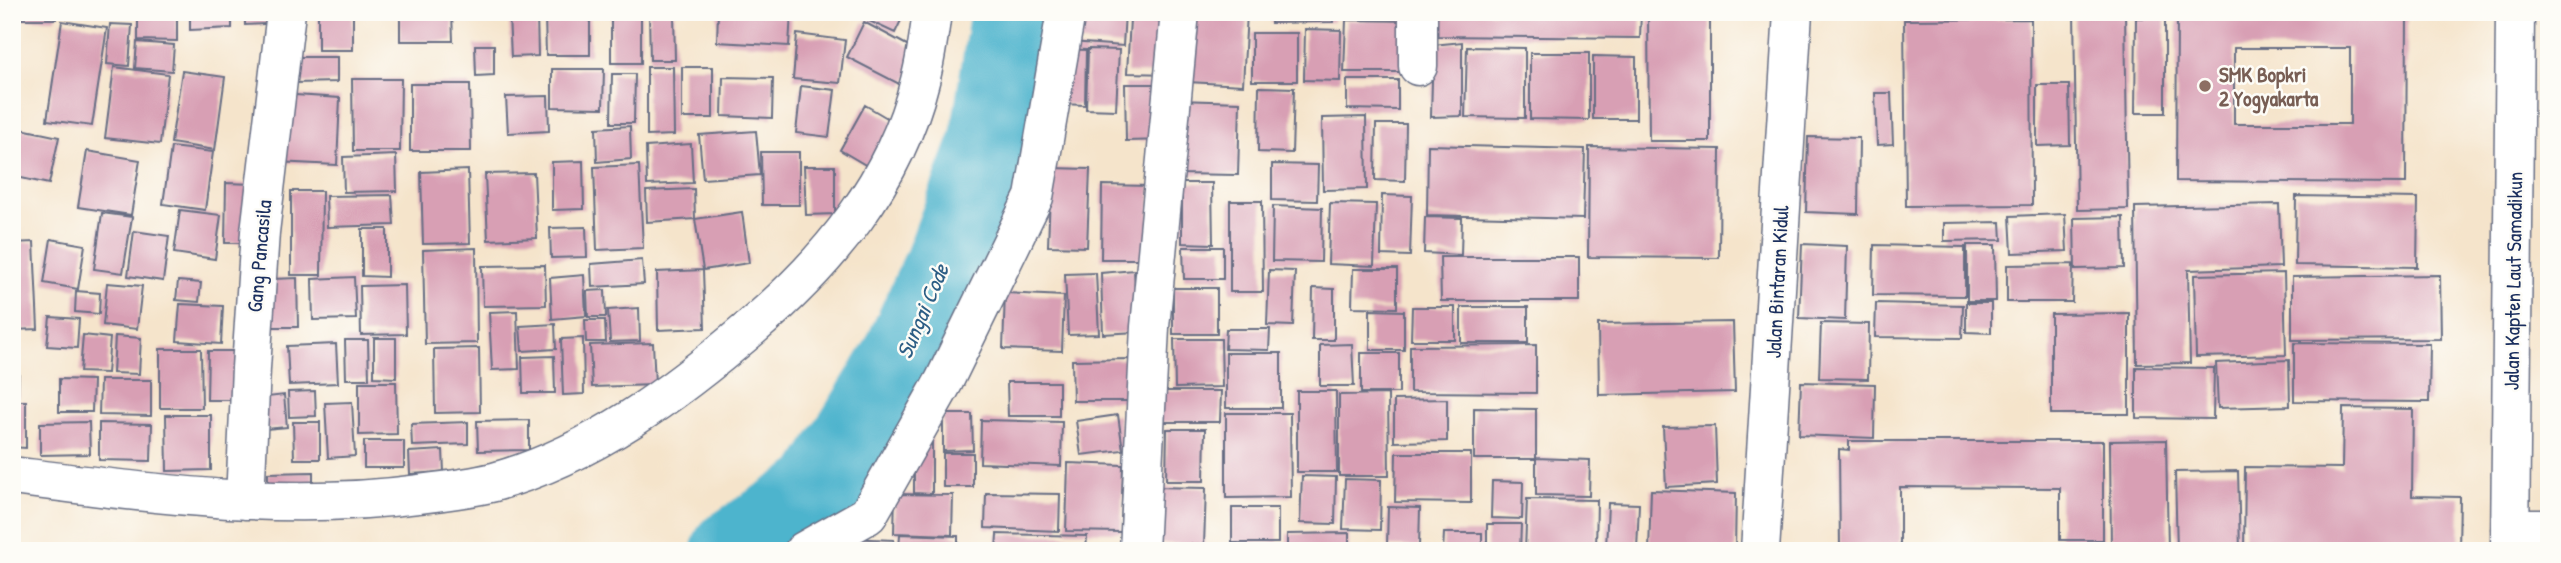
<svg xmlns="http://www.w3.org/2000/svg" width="2561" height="563" viewBox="0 0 2561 563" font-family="'Patrick Hand',sans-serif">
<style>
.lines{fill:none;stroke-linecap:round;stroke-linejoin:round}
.river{stroke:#4eb4cd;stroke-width:84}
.building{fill:#d89fb4;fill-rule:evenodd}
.minor-casing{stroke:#676e84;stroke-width:41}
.minor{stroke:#fff;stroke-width:38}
.education-dot{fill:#8d6e63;stroke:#fdfcf7;stroke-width:2.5}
.labels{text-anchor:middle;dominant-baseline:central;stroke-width:5;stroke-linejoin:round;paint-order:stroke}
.education-label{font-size:21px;font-weight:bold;fill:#785e54;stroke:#fdfcf7;text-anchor:start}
.street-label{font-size:21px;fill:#1b2f5e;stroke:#fdfcf7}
.water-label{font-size:23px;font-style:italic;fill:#2d5e85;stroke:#fdfcf7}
</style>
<rect width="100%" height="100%" fill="#fdfcf7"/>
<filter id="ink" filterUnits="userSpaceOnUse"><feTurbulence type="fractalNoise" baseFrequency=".0143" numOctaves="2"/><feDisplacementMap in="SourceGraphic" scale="14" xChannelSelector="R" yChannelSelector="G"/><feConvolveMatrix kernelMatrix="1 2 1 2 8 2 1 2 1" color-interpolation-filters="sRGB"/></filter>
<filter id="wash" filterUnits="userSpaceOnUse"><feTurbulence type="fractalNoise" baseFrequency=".00686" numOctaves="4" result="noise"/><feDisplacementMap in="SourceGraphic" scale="28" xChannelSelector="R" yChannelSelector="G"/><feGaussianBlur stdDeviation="1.57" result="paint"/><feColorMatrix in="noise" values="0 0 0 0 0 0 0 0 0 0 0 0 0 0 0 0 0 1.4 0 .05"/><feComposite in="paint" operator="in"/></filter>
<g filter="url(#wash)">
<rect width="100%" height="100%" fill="#f5e4cb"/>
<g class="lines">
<path class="river" d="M733,551l89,-60 80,-130 44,-97 45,-120 21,-132"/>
</g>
<g id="blocks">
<path class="building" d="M15,12h41v7h-41z
M138,12h39v29l-39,-1z
M190,12h42v16l-42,2z
M245,12h36v11l-36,2z
M400,12h52l1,29h-53z
M611,12h30v51h-30z
M649,12h25l1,48h-25z
M718,12h73l-2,34 -72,-4z
M850,12h55l-10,21z
M1073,12h52l-2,34 -52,-4z
M1192,12l55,1 -4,72 -55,-3z
M1271,12h62v10l-62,1z
M1434,12h207l-1,26 -204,-2z
M1648,12h62v129h-61z
M2074,12h51l3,197 -51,1z
M2177,12h230l-1,171 -230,-2zM2234,48h116v76h-116z
M318,13l35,1v36h-35z
M537,14l1,42 -27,1 -2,-42z
M545,15h45v40h-44z
M2136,18h29v95h-30z
M1130,19l43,2 -2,53 -44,-1z
M2031,19l1,186 -126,1 -2,-186z
M1346,20l63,1 -2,51h-63z
M62,21l45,7 -15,98 -45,-6z
M864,22l56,30 -17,34 -56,-29z
M110,24l22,1 -3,41 -22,-2z
M1305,29l36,1 -1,51 -36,-1z
M1252,33h45v48h-45z
M797,34l48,6 -5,43 -47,-4z
M137,42l37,3 -2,26 -37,-3z
M1462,42v74l-31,1 2,-72z
M475,45h19v30l-18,1z
M1467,47l58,1v70l-60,-1z
M1063,49l23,1 -1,55 -24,-1z
M1088,49l31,1 -3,60 -30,-1z
M1530,53h59v67l-59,-1z
M1593,56l43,1v62h-43z
M294,57h43v25l-43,1z
M114,67l54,7 -8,70 -55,-6z
M647,67h26l1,68 -27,1z
M682,67h31v51h-31z
M552,69h52l-1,39 -51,-1z
M182,71l43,6 -10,73 -44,-7z
M612,74h23l-1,49h-23z
M723,77l50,1 -1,40 -50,-2z
M352,79h49l-1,72h-47z
M1347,80h51v30l-51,-1z
M410,84h60l1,67h-61z
M1125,84h39l1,56 -39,1z
M2037,85h32l1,60 -33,1z
M801,86l34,4 -6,47 -33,-4z
M1259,87l35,1 -2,65 -34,-1z
M1875,93h16l2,51 -16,1z
M280,94l60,4 -3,67 -61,-3z
M548,96l1,35 -41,2 -2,-36z
M1178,100l62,2 -2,73 -62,-1z
M865,105l29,17 -25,45 -29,-17z
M1366,117l1,72 -44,1 -1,-72z
M1376,124h30l-1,57 -30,-1z
M630,126l1,33 -34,3 -1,-34z
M12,127l47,10 -10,47 -37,-8z
M756,131l4,44 -57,4 -4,-44z
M1808,137l51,1 -1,76 -52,-2z
M691,144l2,39 -46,2 -1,-38z
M1428,145l157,4 -2,70 -156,-4z
M171,147l42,5 -8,58 -42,-6z
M1589,147l131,2 -1,109 -131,-1z
M87,151l53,9 -9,55 -53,-8z
M761,152h38v53h-37z
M396,155l1,36 -53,1 -1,-35z
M583,161l1,48 -32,1v-48z
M1272,164l46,1 -1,36 -45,-1z
M639,165l4,83 -46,2 -3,-83z
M804,166h31v48l-29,1z
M1051,168l39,1 -3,78 -39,-1z
M468,170l2,73 -47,1 -2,-72z
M534,173l3,65 -49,2 -3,-66z
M226,183l27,1 -2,59h-26z
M1182,183h30l1,61 -31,-1z
M1102,185l48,1v73h-49z
M694,189l1,30 -48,3 -1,-31z
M291,191h31l-1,84h-30z
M392,195l2,30 -67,2 -1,-31z
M1382,195l30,1 -2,60 -29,-1z
M2296,196l122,2 -1,69 -122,-2z
M1230,201h32l1,91h-33z
M1330,203l46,1 -2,62 -46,-2z
M2279,204l2,63 -93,3 2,93 -53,1 -2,-157z
M1273,206l49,2 -1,54 -49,-1z
M180,210l41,5 -6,44 -41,-6z
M742,212l7,51 -46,7 -8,-51z
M102,213l30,4 -9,56 -29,-4z
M2065,214l2,37 -55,2 -2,-37z
M1425,217l37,1 -1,37 -37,-2z
M2123,217l1,51 -49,1 -1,-51z
M2001,222l1,18 -58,1v-18z
M586,227l1,30 -36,1 -1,-30z
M362,229h25v48l-25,-1z
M134,231l35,5 -6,45 -35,-5z
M51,239l34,6 -7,44 -34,-6z
M34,242l4,87 -26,1v-87z
M1802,244l45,2 -2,74 -46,-2z
M1874,245l91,2v49l-92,-1z
M1967,245h28l1,56h-29z
M1183,247h40v32h-39z
M476,248l1,95 -52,1 -2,-94z
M1440,257h139v44h-138z
M642,260l2,24 -52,3 -1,-23z
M2073,264l-1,38h-65v-37z
M545,265l1,40 -63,1 -1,-40z
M1353,269h44v39l-45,-1z
M703,270l2,58 -47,2 -1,-58z
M1134,270l3,62 -34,2 -2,-61z
M1269,270l26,1 -2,55 -26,-1z
M1096,273l3,61 -31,1 -3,-61z
M2284,273l2,82 -90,2 -2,-82z
M584,275l2,41 -34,3 -2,-41z
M2440,275l1,64 -149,1v-63z
M354,277l2,42 -43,1 -1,-41z
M297,278l1,49h-25l-1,-48z
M178,281l23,2 -2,19 -23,-2z
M107,283l35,3 -5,43 -34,-4z
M405,285l1,49 -45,1 -1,-49z
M1173,288h44v46h-44z
M1313,288l21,1v51h-22z
M605,290l1,27h-18l-1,-26z
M76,291l24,2 -1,21 -24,-2z
M1005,293l59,3 -2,55 -59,-2z
M1876,303l87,2 -1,33 -87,-1z
M1966,303h25v30l-25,-1z
M180,304l43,2 -2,38 -44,-3z
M1412,307h43v33h-44z
M1461,307h67v36h-67z
M639,308l1,33 -30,1 -2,-32z
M1370,310l34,1v39h-34z
M517,311l2,58 -27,1 -3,-58z
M2129,313v101h-78v-100z
M50,317l29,2 -2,29 -30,-2z
M585,320h20l1,22h-20z
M1733,322l2,70 -136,3 -1,-71z
M1821,323l48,1 -1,55 -49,-1z
M555,324l1,25 -34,2 -2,-25z
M1226,329h44l-1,21 -44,-1z
M12,335l8,1 -2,61h-6z
M83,335l27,3 -3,35 -27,-1z
M115,336l26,2 -2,36 -26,-1z
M374,338h22v40l-22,-1z
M583,338l1,56 -21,1 -2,-56z
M1174,339h47l1,48 -47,1z
M345,340h23l1,39h-23z
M653,343l2,42 -63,2 -2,-42z
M2294,343l136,1 -1,58 -135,-1z
M336,344l2,39 -49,2 -2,-39z
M1352,344l2,42h-34v-41z
M1536,345v48l-126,-1v-46z
M479,348l1,64 -45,1 -1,-64z
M160,349h41l1,59h-42z
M208,351h31l-1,49h-31z
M1226,353h55v55h-55z
M1361,353h38v40h-38z
M554,356l1,37h-32l-1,-36z
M1131,359v42h-58l-1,-41z
M2289,360l1,46 -72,2 -2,-45z
M2136,367l78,1 -1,51 -77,-1z
M59,379l34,1 -1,32h-33z
M100,380h51v36l-52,-1z
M359,382h37l1,52 -38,1z
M1007,382h52v34h-51z
M1801,382l74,2 -1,54 -75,-3z
M315,391l1,25 -27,1 -1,-25z
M1149,391h72l-1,31h-71z
M1297,391h39l1,81h-40z
M1388,394l1,82h-50v-81z
M284,395l3,32 -32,3 -4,-31z
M1447,399v42l-53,1v-42z
M12,401h14v47l-14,-1z
M352,402l3,54 -27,2 -3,-55z
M1474,408l62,1v50h-62z
M2343,408l70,1 -1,87 48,1 -1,54h-215l1,-84 97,1z
M1226,413h64l1,84 -65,1z
M943,414h29l1,36 -30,1z
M166,415h45v55l-44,1z
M1118,415l5,35 -42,5 -5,-34z
M529,420v30l-51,1 -1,-30z
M981,420l81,2 -1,44 -81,-3z
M89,422l1,32 -50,1v-32z
M293,422h27v37h-26z
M468,422v22l-56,2 -1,-22z
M99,423l53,1 -1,37 -52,-1z
M1715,426l2,58 -51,3 -3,-60z
M1167,429h38l-1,52h-38z
M914,438l18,1v55l-18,-1z
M2166,440l2,111h-57l-1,-110z
M364,441h40v27h-40z
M1849,441h254v99h-43v-52l-160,-1v64h-60l-1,-102 10,1z
M443,450l1,22 -34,2 -1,-22z
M943,453h30v34h-30z
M1396,453h75v50l-76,-1z
M1536,458l54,2 -1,36 -53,-1z
M1068,463l55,2 -2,67 -55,-1z
M2238,471l2,80h-63l-2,-79z
M313,472v16l-45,1v-16z
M1302,476l34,1 -1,47 -35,-1z
M1345,479l36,1 -1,50 -37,-1z
M1492,481l31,1 -1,37 -31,-1z
M1152,487l54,1 -2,57 -53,-2z
M1651,490l85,3 -1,58h-86z
M986,493l74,1 -1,37 -74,-3z
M895,494l58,1 -1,40 -58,-2z
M1527,499l70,1 -1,51h-71z
M1608,503l31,1 -2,46 -31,-1z
M1388,507l32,1 -1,39 -32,-1z
M1232,508h46v35h-46z
M1487,524h34l-1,27h-33z
M1349,533v18h-62v-17z
M1444,533h38v18h-39z
M900,534l58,2v15h-59z
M997,534l90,2 -1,15h-90z
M846,538l48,2v11h-49z
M1236,547l39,1v3h-38z
M1202,548h30v3h-30z"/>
</g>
</g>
<g filter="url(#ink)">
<use href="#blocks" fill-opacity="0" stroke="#676e84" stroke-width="2"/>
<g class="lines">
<defs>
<path id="minor" d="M1418,66v-54
M12,476c135,17 271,36 407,18 25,-3 51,-6 75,-12 98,-27 182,-90 258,-155 77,-66 143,-145 168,-246 6,-22 9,-46 12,-69
M245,500l6,-132 9,-136 26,-220
M2510,529h39
M804,551l64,-36 76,-134 90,-184 32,-185
M1139,551l11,-224 30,-315
M1760,551l33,-539
M2510,551l5,-539"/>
</defs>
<use href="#minor" class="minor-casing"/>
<use href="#minor" class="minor"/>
</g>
</g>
<circle class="education-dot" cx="2205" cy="86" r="7"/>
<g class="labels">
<g class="education-label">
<text x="2219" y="74">SMK Bopkri<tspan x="2219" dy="24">2 Yogyakarta</tspan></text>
</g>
<g class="street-label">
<text transform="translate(259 256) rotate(-85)">Gang Pancasila</text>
<text transform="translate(2513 281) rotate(-89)">Jalan Kapten Laut Samadikun</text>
<text transform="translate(1777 282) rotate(-87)">Jalan Bintaran Kidul</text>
</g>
<g class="water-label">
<text transform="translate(922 311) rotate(-67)">Sungai Code</text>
</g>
</g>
<rect width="2561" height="563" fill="none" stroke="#fdfcf7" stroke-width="42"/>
</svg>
